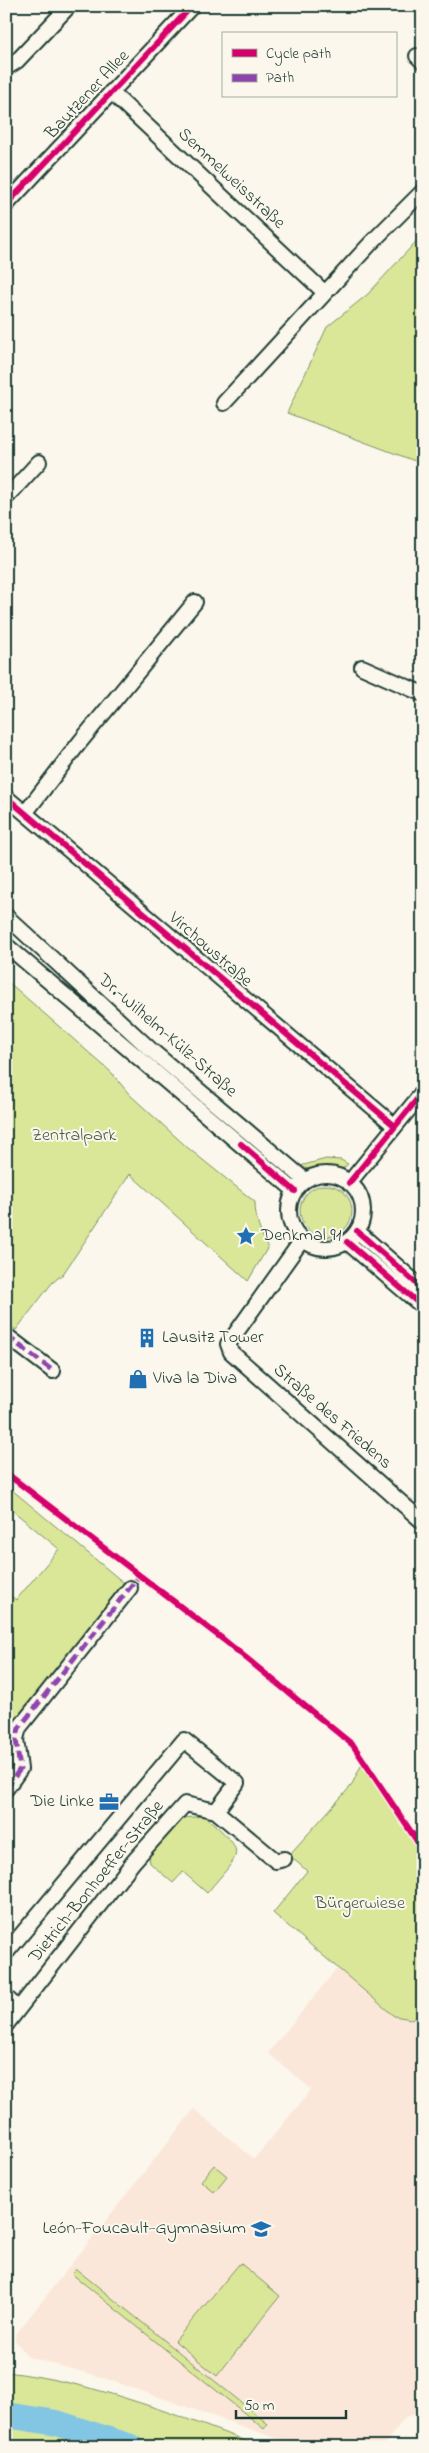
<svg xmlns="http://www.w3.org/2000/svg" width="429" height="2453" viewBox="0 0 429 2453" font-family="'Indie Flower',sans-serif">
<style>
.built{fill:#fbe7d9}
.green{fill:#dae799;stroke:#7c9266}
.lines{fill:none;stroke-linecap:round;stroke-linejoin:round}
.river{stroke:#83c6e4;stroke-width:26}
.minor-casing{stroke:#1f3d34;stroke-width:18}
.minor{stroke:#fbf7ec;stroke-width:14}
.quiet{stroke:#8e44ad;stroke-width:5;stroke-dasharray:10 5;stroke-linecap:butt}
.cycleway-casing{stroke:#fbf7ec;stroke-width:9}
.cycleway{stroke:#d6006c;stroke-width:6}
.labels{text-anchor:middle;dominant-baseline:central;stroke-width:4;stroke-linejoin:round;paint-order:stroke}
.street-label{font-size:18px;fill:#1f3d34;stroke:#fbf7ec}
.park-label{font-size:18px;fill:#445f48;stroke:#fbf7ec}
.poi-label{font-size:18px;fill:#1f3d34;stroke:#fbf7ec;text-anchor:start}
</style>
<rect width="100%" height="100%" fill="#fbf7ec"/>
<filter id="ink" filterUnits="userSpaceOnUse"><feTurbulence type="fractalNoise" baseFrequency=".02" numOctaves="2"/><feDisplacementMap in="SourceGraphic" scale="10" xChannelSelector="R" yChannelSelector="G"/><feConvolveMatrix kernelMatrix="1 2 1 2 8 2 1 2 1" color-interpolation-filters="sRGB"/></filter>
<g filter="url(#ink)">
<path class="built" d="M338,1967l56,49 17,3 12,-4v394l-18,9 -23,29h-81l-200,-70 -73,-20 -13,-17 1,-6 178,-225 60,50 48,-58 9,-12 -43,-36z"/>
<path class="green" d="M423,234v230l-136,-51 40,-86 41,-33z
M6,980l105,92 18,22 59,54 67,54c0,17 5,31 13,45l-20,34 -118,-107 -67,100 -11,9 -36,47 -10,-7z
M326,1159l15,1 7,4c-10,12 -35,8 -48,2z
M300 1211a26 26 0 1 1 52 0a26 26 0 1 1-52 0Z
M6,1485l124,103 -111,140 1,33 -14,28v-197l10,8 43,-51 -53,-44z
M363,1762l9,10 7,15 44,63v165l-12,4 -17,-3 -121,-103 34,-42 -18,-16 62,-69z
M205,1816c44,39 37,34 2,77l-24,-21 -10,11 -23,-20 -1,-6 33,-39z
M214,2165l13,11 -13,16 -13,-11z
M240,2263l40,33 -63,80 -42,-35z
M76,2269l192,155 -4,5 -192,-155z
M6,2372c89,10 173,44 256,75h-256z"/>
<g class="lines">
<path class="river" d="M6,2415l51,8 74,24"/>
<defs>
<path id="minor" d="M417,56l6,6
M6,68l11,-7 52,-55
M111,92l214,201
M6,205l186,-199
M224,403l147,-160 52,-52
M6,498l33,-36
M362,667l61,27
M6,797l389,329
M26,812l54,-70 115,-140
M6,916l144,133 155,131
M6,945l289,246
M289 1211a37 37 0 1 1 74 0a37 37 0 1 1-74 0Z
M349,1183l74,-91
M357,1231l66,58
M302,1240l-74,104 3,8 192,170
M347,1242l76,65
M7,1336l46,35
M6,1789l14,-20 -4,-30 3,-11 111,-140
M6,1953l178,-213 53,43 -21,28
M6,1997l12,12
M6,2025l128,-164 51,-57 31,7 60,50 8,-2"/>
</defs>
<use href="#minor" class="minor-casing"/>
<use href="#minor" class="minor"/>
<path class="quiet" d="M7,1336l46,35
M6,1789l14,-20 -4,-30 3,-11 120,-152"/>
<defs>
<path id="cycleway" d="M6,205l186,-199
M6,797l389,329
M241,1144l54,47
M349,1183l74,-91
M357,1231l66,58
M347,1242l76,65
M6,1473l218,167 129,105 70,105"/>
</defs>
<use href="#cycleway" class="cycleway-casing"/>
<use href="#cycleway" class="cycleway"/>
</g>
</g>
<defs>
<symbol id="sight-bare" viewBox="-9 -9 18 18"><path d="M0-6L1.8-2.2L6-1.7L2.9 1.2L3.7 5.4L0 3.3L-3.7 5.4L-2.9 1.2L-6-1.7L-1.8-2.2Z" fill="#1f6fb2" stroke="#fbf7ec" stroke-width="2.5" paint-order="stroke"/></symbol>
<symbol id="building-bare" viewBox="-9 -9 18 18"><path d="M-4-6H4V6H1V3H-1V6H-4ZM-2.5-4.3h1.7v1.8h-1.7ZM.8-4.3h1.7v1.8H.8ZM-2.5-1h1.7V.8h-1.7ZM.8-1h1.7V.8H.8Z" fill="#1f6fb2" stroke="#fbf7ec" stroke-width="2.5" paint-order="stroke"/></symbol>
<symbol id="shop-bare" viewBox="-9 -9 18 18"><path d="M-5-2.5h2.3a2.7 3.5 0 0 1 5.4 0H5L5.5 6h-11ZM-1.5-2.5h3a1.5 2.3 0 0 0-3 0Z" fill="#1f6fb2" stroke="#fbf7ec" stroke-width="2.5" paint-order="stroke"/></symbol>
<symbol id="office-bare" viewBox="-9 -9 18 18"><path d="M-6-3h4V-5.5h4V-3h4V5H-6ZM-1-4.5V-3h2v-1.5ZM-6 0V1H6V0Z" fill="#1f6fb2" stroke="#fbf7ec" stroke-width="2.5" paint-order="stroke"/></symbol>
<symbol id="school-bare" viewBox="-9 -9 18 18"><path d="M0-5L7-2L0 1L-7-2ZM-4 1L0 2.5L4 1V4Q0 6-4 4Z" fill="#1f6fb2" stroke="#fbf7ec" stroke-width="2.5" paint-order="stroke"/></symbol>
</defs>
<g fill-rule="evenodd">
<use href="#sight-bare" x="232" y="1222" width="28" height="28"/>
<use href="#building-bare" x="133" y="1324" width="28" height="28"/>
<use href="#shop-bare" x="124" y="1365" width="28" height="28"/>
<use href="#office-bare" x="95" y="1788" width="28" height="28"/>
<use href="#school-bare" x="247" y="2215" width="28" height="28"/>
</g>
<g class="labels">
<g class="street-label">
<text transform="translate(88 95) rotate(-47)">Bautzener Allee</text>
<text transform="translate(231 179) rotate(43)">Semmelweisstraße</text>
<text transform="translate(210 950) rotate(41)">Virchowstraße</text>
<text transform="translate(167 1036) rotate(41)">Dr.-Wilhelm-Külz-Straße</text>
<text transform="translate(332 1417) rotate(41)">Straße des Friedens</text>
<text transform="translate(97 1882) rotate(-51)">Dietrich-Bonhoeffer-Straße</text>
</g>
<g class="park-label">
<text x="74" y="1136">Zentralpark</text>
<text x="360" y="1904">Bürgerwiese</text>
</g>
<g class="poi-label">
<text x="261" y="1236">Denkmal 91</text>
<text x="162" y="1338">Lausitz Tower</text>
<text x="153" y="1379">Viva la Diva</text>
<text x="94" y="1802" text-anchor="end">Die Linke</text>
<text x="246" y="2229" text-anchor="end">León-Foucault-Gymnasium</text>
</g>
</g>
<rect width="429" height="2453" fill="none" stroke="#fbf7ec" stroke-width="25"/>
<rect x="12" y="12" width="404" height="2428" fill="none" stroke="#1f3d34" stroke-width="2" filter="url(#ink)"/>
<rect x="222" y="32" width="175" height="65" fill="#fbf7ec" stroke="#a3ada2"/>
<rect x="232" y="49" width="25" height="8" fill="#d6006c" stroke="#a3ada2"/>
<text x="266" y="58" font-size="15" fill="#1f3d34">Cycle path</text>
<rect x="232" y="74" width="25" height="8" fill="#8e44ad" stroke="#a3ada2"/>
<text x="266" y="82" font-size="15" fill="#1f3d34">Path</text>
<path d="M236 2410v8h110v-8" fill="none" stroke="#1f3d34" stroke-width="2.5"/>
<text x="244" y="2410" font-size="15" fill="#1f3d34" stroke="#fbf7ec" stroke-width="4" paint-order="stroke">50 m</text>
</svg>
